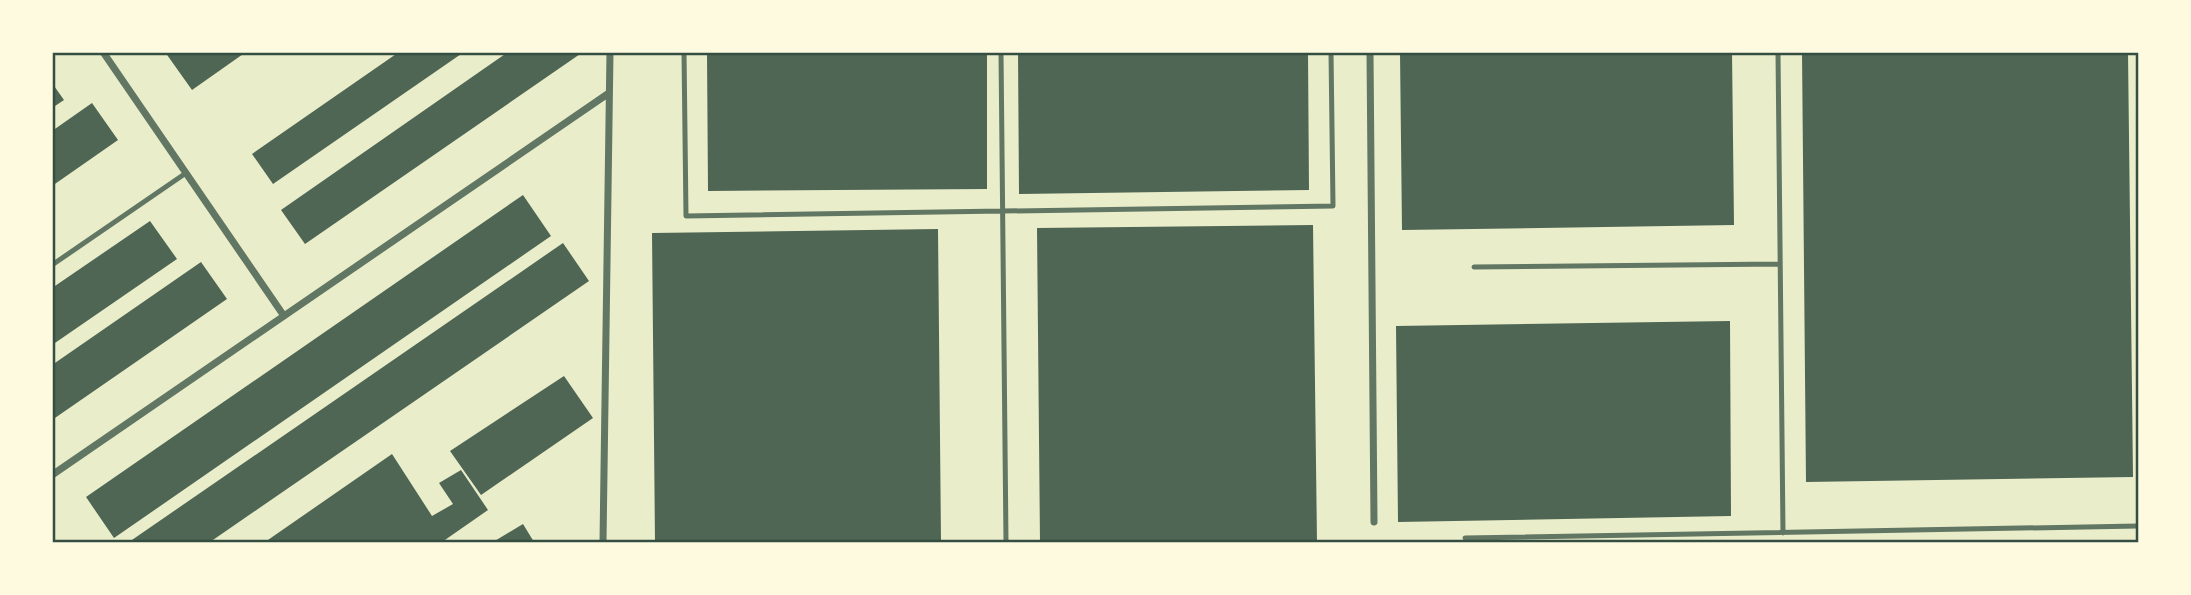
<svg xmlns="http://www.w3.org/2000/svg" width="2191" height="595" viewBox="0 0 2191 595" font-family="'Asap Condensed',sans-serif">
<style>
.building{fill:#4f6655}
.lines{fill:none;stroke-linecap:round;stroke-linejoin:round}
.service{stroke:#617663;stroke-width:5}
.minor{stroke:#617663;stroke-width:7}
.neatline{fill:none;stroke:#344e41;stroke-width:2.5}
</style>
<rect width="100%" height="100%" fill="#e9edc9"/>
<path class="building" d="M165,52h81l-54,38z
M399,52h65l-191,132 -21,-30z
M508,52h75l-278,192 -24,-34z
M707,52h280v137l-279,2z
M1018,52h290l1,138 -290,4z
M1400,52h332l2,173 -332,5z
M1802,52h326l5,425 -327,5z
M52,83l12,17 -12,8z
M92,103l26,37 -66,46v-55z
M523,195l28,41 -437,302 -28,-41z
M150,221l27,38 -125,86v-57z
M1313,225l4,317h-277l-3,-314z
M938,229l3,313h-286l-3,-309z
M563,243l26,38 -379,261h-81z
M201,262l26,37 -175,121v-55z
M1730,321l1,195 -333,6 -2,-196z
M564,376l29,42 -112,77 -31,-44z
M392,454l40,62 21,-12 -14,-21 22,-13 27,40 -46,32h-177z
M523,524l11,18h-41z"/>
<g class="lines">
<path class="service" d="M684,52l2,164 647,-10 -2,-154
M1001,52l5,490
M1778,52l5,481
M52,265l134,-92
M1474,267l306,-3
M1465,538l673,-12"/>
<path class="minor" d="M103,52l181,264
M1370,52l4,470
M52,475l557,-382
M603,542l7,-490"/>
</g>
<rect width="2191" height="595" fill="none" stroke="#fefae0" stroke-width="108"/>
<rect x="54" y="54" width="2083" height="487" class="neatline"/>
</svg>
